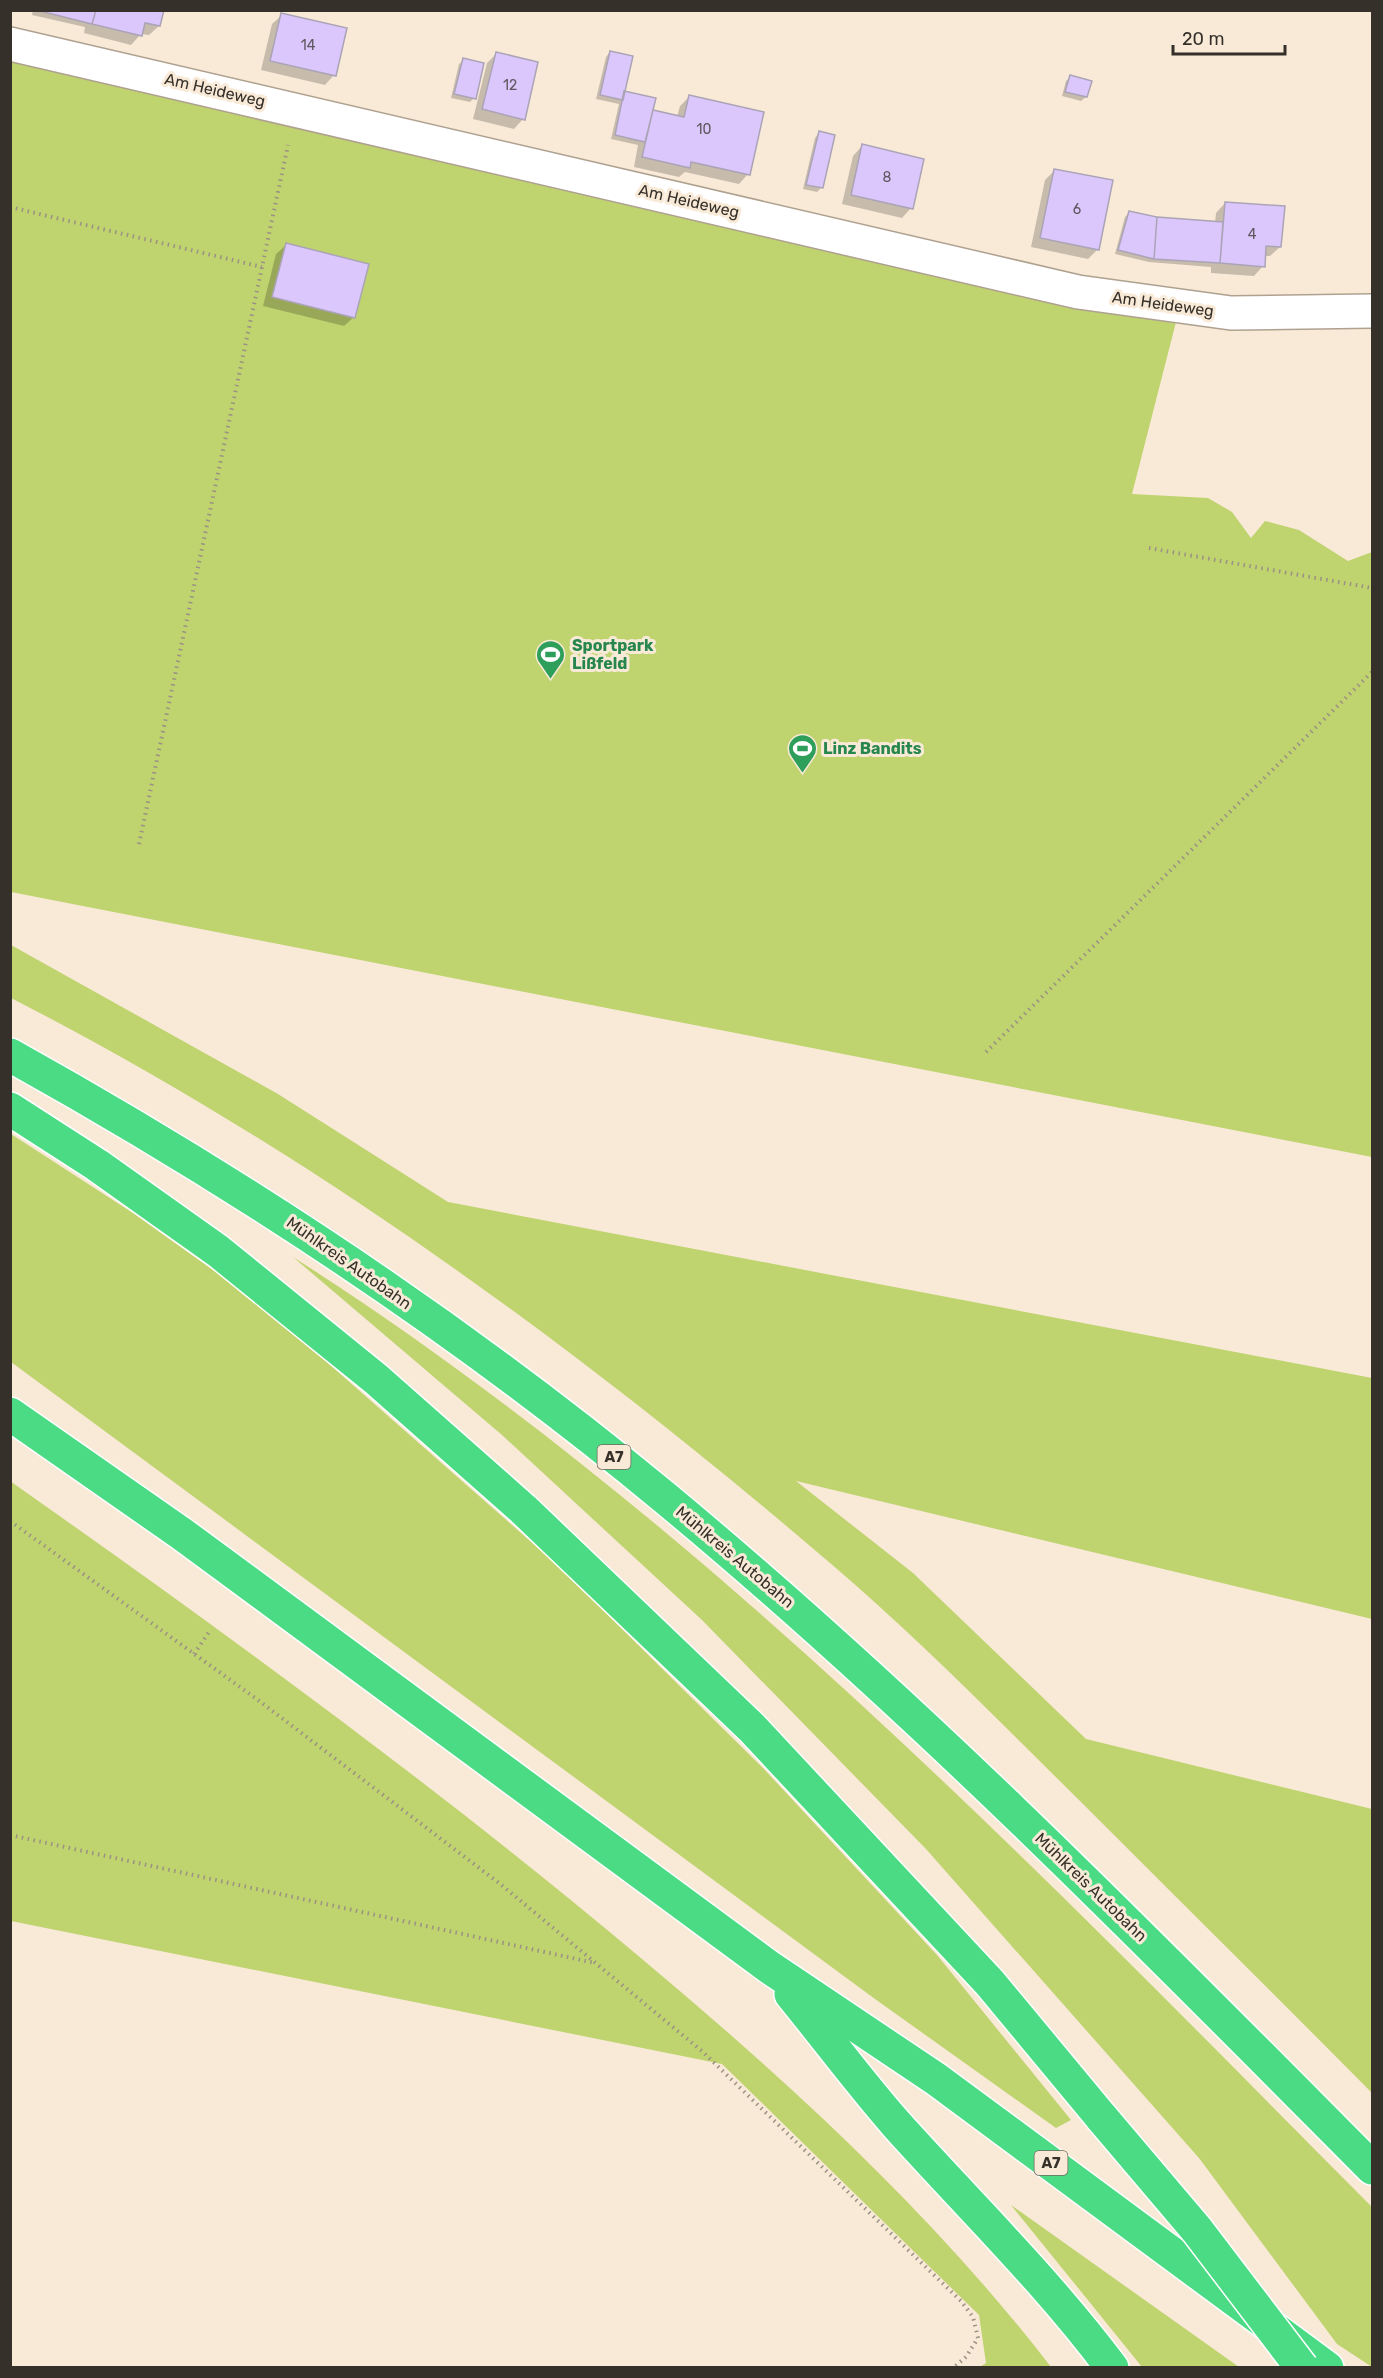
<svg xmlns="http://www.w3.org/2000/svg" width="1383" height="2378" viewBox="0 0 1383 2378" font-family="Rubik,sans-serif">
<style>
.green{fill:#bfd36f}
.shadow{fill:#0003}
.building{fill:#dcc7fd;stroke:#aba4b7;stroke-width:1.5}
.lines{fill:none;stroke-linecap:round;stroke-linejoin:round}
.minor-casing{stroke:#afa190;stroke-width:36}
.motorway-casing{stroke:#fff;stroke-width:36}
.path{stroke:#9b9184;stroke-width:4;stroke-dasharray:1.5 4.5;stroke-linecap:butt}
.minor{stroke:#fff;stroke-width:33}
.motorway{stroke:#4bdb85;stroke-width:33}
.motorway-bridge-casing{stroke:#fff;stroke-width:36;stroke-linecap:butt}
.motorway-bridge{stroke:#4bdb85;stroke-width:33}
.labels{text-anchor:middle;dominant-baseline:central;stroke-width:6;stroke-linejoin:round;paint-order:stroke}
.number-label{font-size:14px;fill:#5f565e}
.shield{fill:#f9ead8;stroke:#70685e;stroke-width:1.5}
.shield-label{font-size:15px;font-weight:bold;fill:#353029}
.street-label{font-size:16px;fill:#353029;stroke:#f9ead8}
.leisure-label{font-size:16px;font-weight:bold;fill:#27864d;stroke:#f9ead8;text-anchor:start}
</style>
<rect width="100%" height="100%" fill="#f9ead8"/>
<path class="green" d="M11,57l1165,265 -44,172 76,4 24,14 19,26 14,-17 34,9 49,31 24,-9v605l-1361,-265z
M11,945l267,149 170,108 924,176v241l-576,-138 117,92 173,166 286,70v284c-97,-98 -195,-195 -293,-293 -82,-81 -162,-163 -249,-237 -252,-216 -524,-414 -819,-565z
M11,1134l122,79 129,92 292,257 209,206 174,187 134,165 -15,8 -181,-129 -864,-637z
M293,1257c407,260 741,610 1079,950v160l-35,-23 -138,-186 -273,-309 -224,-229 -200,-185z
M10,1481c216,152 430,308 632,478 148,124 291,255 409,408h-71l6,-4 -7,-48 -257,-251 -711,-143z
M1011,2205l228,162h-97z"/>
<path class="shadow" d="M33,10h129l-3,16 -10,9 -8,-1 -10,11 -47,-12 1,-6 -53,-12z
M282,15l52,60 -9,10 -64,-15 11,-46z
M610,52l13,41 28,18 26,6 3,-11 9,-9 59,77 -9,10 -54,-12 -6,5 -45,-10 4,-22 -27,-6 8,-35 -23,-5 10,-42z
M497,53l26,66 -9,10 -41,-10 14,-56z
M464,60l10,38 -4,4 -19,-4 8,-34z
M1071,76l15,21 -5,4 -19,-5 4,-15z
M819,133l2,55 -4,4 -14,-3 12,-51z
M862,146l49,62 -9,10 -60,-14 11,-48z
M1055,170l43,79 -10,10 -57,-12 14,-67z
M1225,203l55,44 -10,9h-6l-1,10 -9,10 -43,-3v-6l-62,-5 -34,-8 10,-37 4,-4 28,5 58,5 1,-10z
M286,245l68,72 -10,9 -81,-20 13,-52z"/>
<path class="building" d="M36,10h60l-4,14z
M96,10h68l-4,16 -15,-3 -3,13 -50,-12z
M281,13l66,15 -11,48 -66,-15z
M610,51l23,5 -10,44 -23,-5z
M496,52l42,10 -13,58 -43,-11z
M463,58l21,5 -8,36 -22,-5z
M1070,75l22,6 -5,16 -22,-5z
M624,91l32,7 -11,44 -30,-7z
M689,95l75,17 -14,63 -59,-13 -1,6 -48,-11 11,-47 31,7z
M819,131l16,4 -12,53 -17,-3z
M862,144l62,15 -11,50 -62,-14z
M1054,169l59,11 -14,70 -59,-12z
M1225,202l60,4 -4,41 -15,-1 -1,21 -45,-4z
M1129,211l28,6 -3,42 -36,-9z
M1157,217l66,5 -3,41 -66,-4z
M286,243l83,21 -14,54 -83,-21z"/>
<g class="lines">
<defs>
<path id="minor" d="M10,44l1068,248 153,21 141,-2"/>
<path id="motorway" d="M10,1055c230,128 451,274 654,442 251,208 479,440 708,671
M10,1109l87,56 121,86 158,128 147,130 229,219 238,255 112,135
M10,1414l172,120 587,433 167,112 391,289
M791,1994c35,43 69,89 106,131 72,80 150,156 215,243"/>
</defs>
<use href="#minor" class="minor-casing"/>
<use href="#motorway" class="motorway-casing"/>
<path class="path" d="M10,207l252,60
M1149,548l223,40
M139,844l149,-699
M986,1052l386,-380
M10,1521l248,179 241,183 204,169 258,249 12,16 5,21 -12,19 -13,11
M194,1654l15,-22
M10,1835l585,128"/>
<use href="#minor" class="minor"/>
<use href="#motorway" class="motorway"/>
<defs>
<path id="motorway-bridge" d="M1102,2118l95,112 105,138"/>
</defs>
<use href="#motorway-bridge" class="motorway-bridge-casing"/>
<use href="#motorway-bridge" class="motorway-bridge"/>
</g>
<defs>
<symbol id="stadium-pin" viewBox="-11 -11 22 30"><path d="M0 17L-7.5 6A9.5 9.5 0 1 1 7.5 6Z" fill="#2e9e5b" stroke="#f9ead8"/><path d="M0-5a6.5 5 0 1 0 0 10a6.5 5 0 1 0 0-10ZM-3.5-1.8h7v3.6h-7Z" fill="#fff"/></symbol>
</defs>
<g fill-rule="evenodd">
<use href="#stadium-pin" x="534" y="638" width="33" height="45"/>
<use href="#stadium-pin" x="786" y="732" width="33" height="45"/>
</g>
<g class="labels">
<g class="number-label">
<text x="308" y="45">14</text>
<text x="510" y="85">12</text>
<text x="704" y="129">10</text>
<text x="887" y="177">8</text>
<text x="1077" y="209">6</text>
<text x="1252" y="234">4</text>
</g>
<g class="shield">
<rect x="597.5" y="1445" width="33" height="24" rx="4.5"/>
<rect x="1034.5" y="2151" width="33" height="24" rx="4.5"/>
</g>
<g class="shield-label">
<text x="614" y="1457">A7</text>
<text x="1051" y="2163">A7</text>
</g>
<g class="street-label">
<text transform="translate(215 90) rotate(13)">Am Heideweg</text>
<text transform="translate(689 201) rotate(13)">Am Heideweg</text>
<text transform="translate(1163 304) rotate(8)">Am Heideweg</text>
<text transform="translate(349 1263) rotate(35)">Mühlkreis Autobahn</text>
<text transform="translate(735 1557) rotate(40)">Mühlkreis Autobahn</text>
<text transform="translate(1091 1887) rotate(44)">Mühlkreis Autobahn</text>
</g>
<g class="leisure-label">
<text x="572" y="645">Sportpark<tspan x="572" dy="18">Lißfeld</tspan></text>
<text x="823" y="748">Linz Bandits</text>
</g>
</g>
<rect width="1383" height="2378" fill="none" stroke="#353029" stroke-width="24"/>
<path d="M1173 45v9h112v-9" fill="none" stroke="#353029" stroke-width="3"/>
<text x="1182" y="45" font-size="18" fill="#353029" stroke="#f9ead8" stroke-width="4.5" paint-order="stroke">20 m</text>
</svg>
